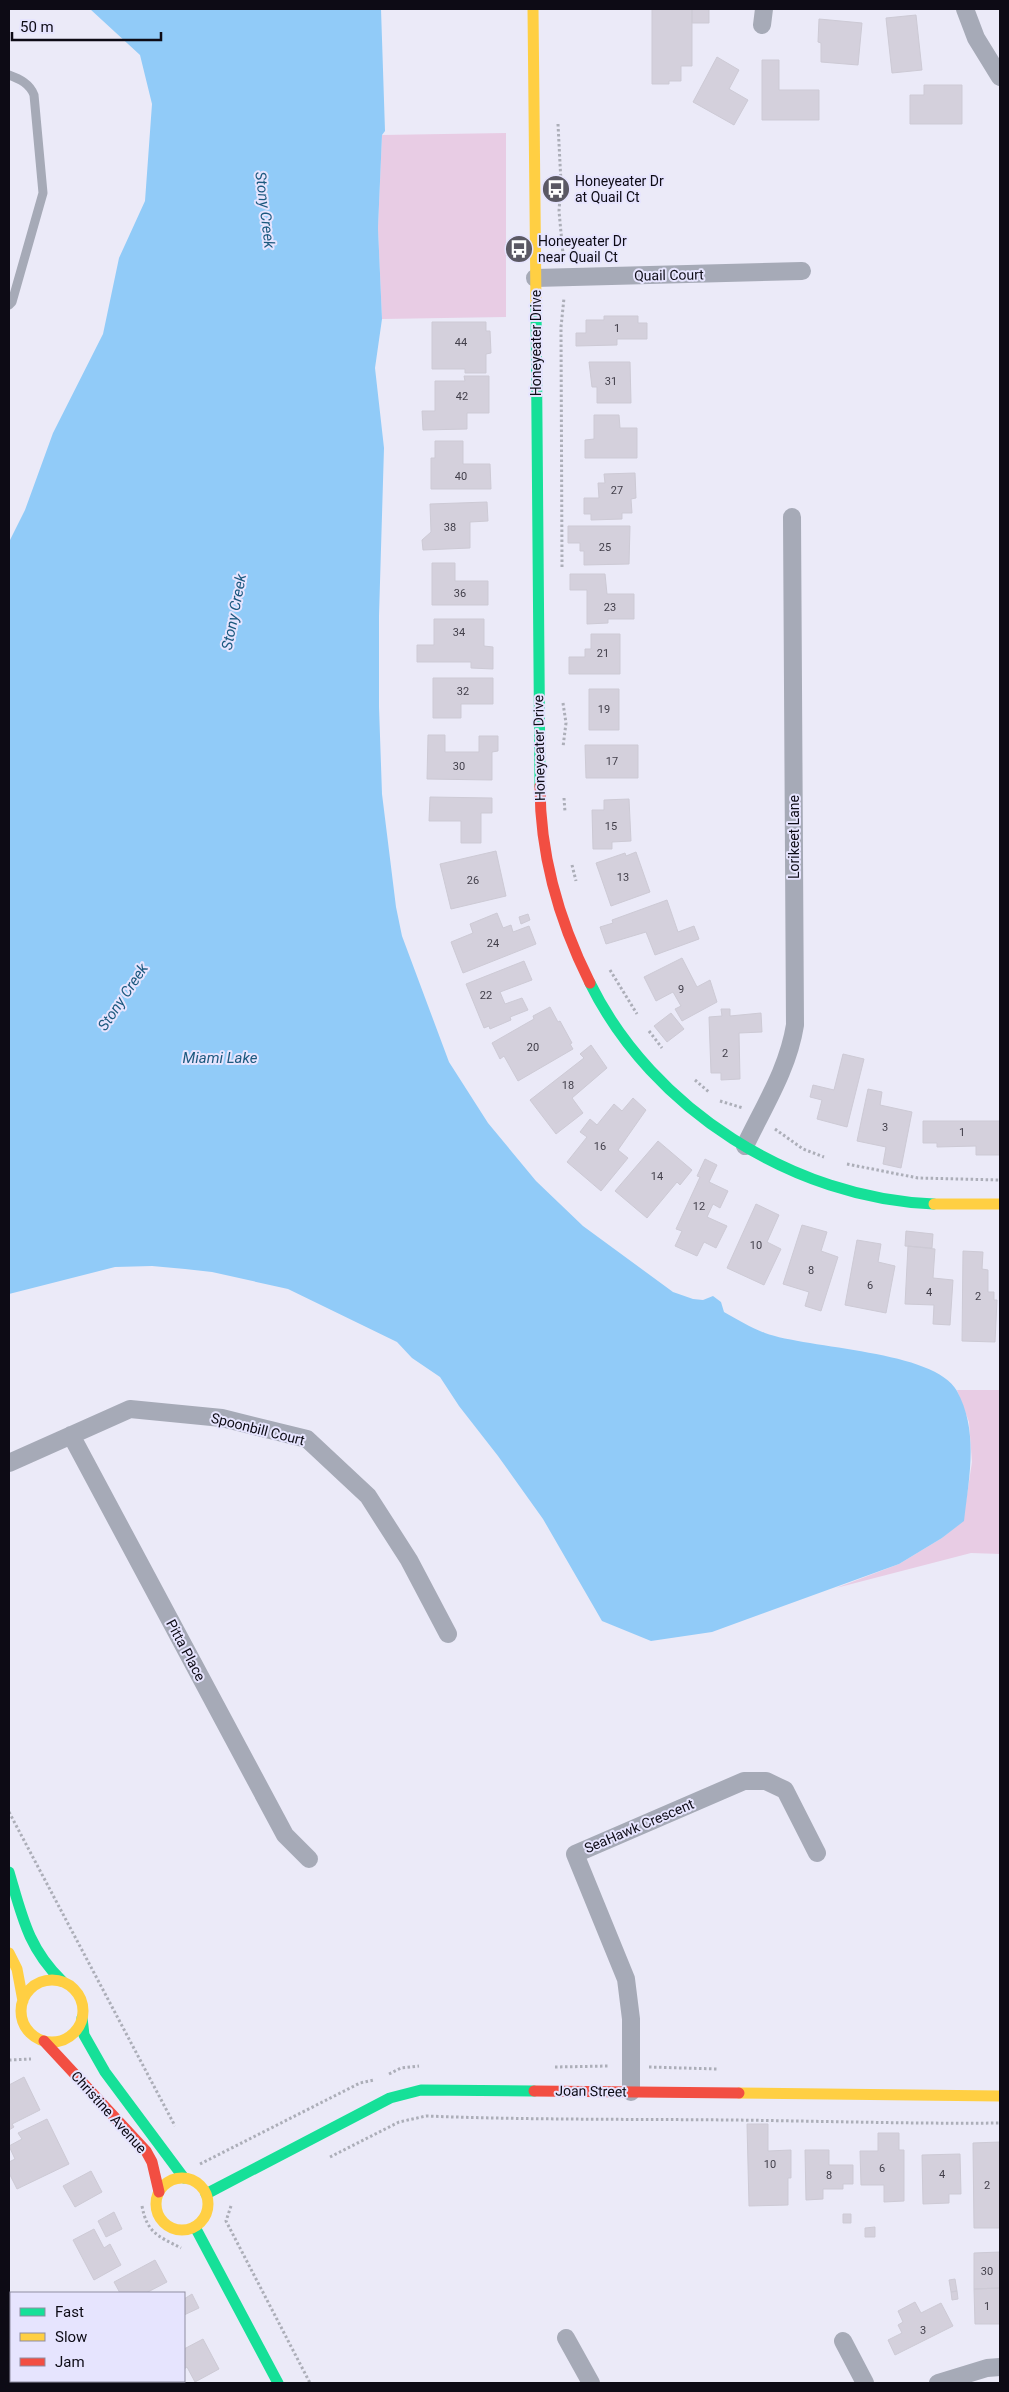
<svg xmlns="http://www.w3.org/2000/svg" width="1009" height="2392" viewBox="0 0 1009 2392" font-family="Roboto,sans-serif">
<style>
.green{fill:#e8cce4}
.water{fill:#91cbf8}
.building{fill:#d4d0dc;stroke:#cdcad5}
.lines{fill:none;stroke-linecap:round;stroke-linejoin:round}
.path{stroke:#acaeb8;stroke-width:3;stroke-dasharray:2.5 2.5;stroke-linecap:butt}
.lane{stroke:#a6aab7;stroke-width:9}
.street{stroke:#a6aab7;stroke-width:18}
.fast{stroke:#16e098;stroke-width:11}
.slow{stroke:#ffcf43;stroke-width:11}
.jam{stroke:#f24e42;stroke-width:11}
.labels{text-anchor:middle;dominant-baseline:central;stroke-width:4;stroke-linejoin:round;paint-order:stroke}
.number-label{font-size:11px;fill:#413e49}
.poi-label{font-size:14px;fill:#0d0b15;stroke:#e6e4fe;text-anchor:start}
.street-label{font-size:14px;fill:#0d0b15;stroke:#e6e4fe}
.water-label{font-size:15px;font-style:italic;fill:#1c597f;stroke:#e6e4fe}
</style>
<rect width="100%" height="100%" fill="#ebeaf8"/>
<path class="green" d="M506,133v184l-124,2 -4,-91 4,-93z
M957,1390h43v164l-29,-1 -135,35 63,-24 43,-26 21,-17 9,-59 -3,-40z"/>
<path class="water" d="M90,9h291l4,122 -3,4 -4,93 4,91 -7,49 9,80 -5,168v91l3,87 14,113 6,29 47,126 39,61 48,58 47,45 90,66 20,7 10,1 10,-4 8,6 3,10c13,7 27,16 41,21 43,16 170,17 192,58 22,40 12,87 7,130l-22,17 -43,26 -187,68 -61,9 -49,-20 -59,-102 -45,-63 -39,-50 -19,-29 -28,-19 -15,-16 -109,-53 -76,-17 -27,-3 -33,-3 -37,1 -106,27v-752l16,-32 28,-77 50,-99 16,-76 26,-57 7,-97 -12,-49z"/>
<path class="building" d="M652,9h40v57h-11v15h-12v3h-17z
M692,9h17v14h-17z
M916,15l6,55 -30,3 -6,-55z
M819,19l43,4 -4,42 -37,-3v-19l-3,-1z
M717,57l22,13 -10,19 19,11 -14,25 -41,-23z
M762,60h17v30h40v30h-57z
M924,85h38v39h-52v-29h14z
M604,316h34v7h9v16h-30v6l-41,1v-13h10v-13h18z
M432,322h54v9h4l1,22 -5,1v19h-21v-4h-33z
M589,362h41l1,41h-34v-16h-5z
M464,376h25v37h-22v16l-44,1 -1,-19h13v-30h30z
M594,415h25l1,13h17v30h-52v-18l9,-1z
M435,441h28v23h27l1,25h-60v-31h4z
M635,473l1,25 -5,1 1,14h-10v6l-31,1v-6h-7v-16h15l-1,-15h7l-1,-9z
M487,502l1,19 -18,1v26l-47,2 -1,-10 9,-8 -1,-28z
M568,526h62l-1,38 -45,1v-14h-4v-8h-12z
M432,563h23v18h33v24h-56z
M570,574h35l2,20h27v25h-26v4l-21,1v-34h-17z
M434,619h50v27l9,1v22l-22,-1v-6h-54v-17h17z
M591,634h29v40h-51v-17h16v-8h6z
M433,678h60v26h-32v14h-28z
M589,689h30v41h-30z
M428,735h17v17h34v-16h19v15l-6,1v28l-65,-1z
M585,745h53v33h-52z
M430,797l62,1v15h-11v30h-20v-22h-32z
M629,799l2,42 -19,1v7h-19l-1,-39h12v-10z
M496,851l10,45 -55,13 -11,-45z
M636,852l14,40 -39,14 -15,-43 29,-10 1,3z
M667,900l11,32 16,-6 5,13 -44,16 -9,-23 -40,12 -6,-17 13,-4 -1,-3z
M497,913l6,15 8,-3 2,7 16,-6 7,18 -73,29 -12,-31 22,-9 -3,-9z
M528,914l2,6 -9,4 -2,-7z
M682,958l15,29 13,-7 7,22 -35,19 -7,-12 6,-3 -8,-14 -17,9 -12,-24z
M524,961l8,19 -32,12 5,12 17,-6 6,12 -18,7 1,3 -21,9 -1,-3 -5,2 -18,-44z
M550,1007l8,15 2,-1 12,22 -2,1 3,5 -55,32 -14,-25 -4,3 -8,-16 42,-24 -1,-3z
M721,1009h9v7l31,-3 1,19 -23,1 1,46 -19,1v-7h-10l-2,-56 13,-1z
M671,1013l13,16 -17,13 -13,-16z
M591,1045l16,23 -35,30 11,15 -27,21 -26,-34 54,-42 -4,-4z
M843,1054l21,5 -17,68 -30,-8 5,-19 -12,-3 3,-12 21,5z
M868,1089l14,3 -2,13 32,7 -11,56 -18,-4 3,-17 -29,-6z
M633,1098l13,12 -28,40 10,8 -27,33 -34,-29 20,-25 -7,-5 10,-13 7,6 17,-21 8,7z
M923,1121h77v34h-24v-9l-39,1v-4h-14z
M658,1141l34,29 -12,15 -3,-3 -30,36 -32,-27z
M705,1159l12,6 -8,17 19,9 -8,17 -7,-4 -6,13 20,9 -11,22 -12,-6 -7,14 -22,-10 7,-15 -6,-2 24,-52 -3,-1z
M756,1204l23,11 -12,27 14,7 -17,36 -37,-17z
M802,1225l25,7 -6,19 17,6 -17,54 -16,-5 4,-14 -26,-8z
M906,1231l27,3 -1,14 -27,-2z
M857,1240l24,4 -3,18 17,4 -9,47 -41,-8z
M908,1246l27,3 -2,29 20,2 -3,45 -17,-1 1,-19 -29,-1z
M963,1251l20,1 -1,17 6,1v22h6v8h3l-2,42 -33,-1z
M24,2077l16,33 -28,14 2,3 -5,3v-45z
M47,2119l22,45 -52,25 -8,-16v-11l6,-3 -6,-13 13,-7 -4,-6z
M747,2124h21v27l23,-1v28h-3v27l-39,1z
M878,2133h21v17h5v51l-20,1v-17h-23l-1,-34h18z
M1000,2142v86h-26l-1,-85z
M805,2150h24v15h24v19h-10v5h-20v10l-17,1z
M960,2154l1,40h-12v9l-26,1 -1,-49z
M91,2171l11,21 -27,15 -12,-21z
M114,2212l8,17 -16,8 -8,-16z
M843,2214h8v9h-8z
M875,2227v10h-10v-9z
M94,2229l10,19 6,-4 11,21 -27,15 -21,-40z
M1000,2252v36l-26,1v-36z
M155,2260l12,22 -21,11h-26l-6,-11z
M955,2279l2,12 -6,1 -2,-12z
M1000,2288v36h-25l-1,-35z
M957,2291l1,8 -6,1 -1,-8z
M9,2292l3,1 -1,60 -2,-2z
M192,2294l7,14 -15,7v-16z
M915,2302l6,11 20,-10 12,23 -58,29 -7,-15 14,-7 -4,-8 5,-3 -5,-11z
M203,2339l16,30 -24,13 -8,-15 -3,2v-20z
M136,2381h25l-4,2h-20z"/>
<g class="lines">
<path class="path" d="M558,124l3,59 -2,28 4,43
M562,567l-1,-240 3,-29
M563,703l3,20 -3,24
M564,798l1,14
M572,865l4,16
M610,970l27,44
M649,1031l13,17
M695,1080l15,13
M720,1101l23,7
M775,1129l28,20 21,8
M847,1164l71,14 82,2
M9,1812l166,314
M9,2060l22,-1
M555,2067l54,-1
M649,2067l68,2
M389,2074l12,-6 18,-2
M330,2157l69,-35 27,-6c103,4 204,3 306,4 90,1 179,4 268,3
M200,2164l160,-81 14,-3
M142,2206c5,27 16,30 39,42
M231,2206l-5,15 84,162"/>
<path class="lane" d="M9,75c11,4 21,9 25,20l9,98 -31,109 -3,3"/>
<path class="street" d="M965,9l11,29 24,39
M762,25l2,-16
M535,278l267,-7
M745,1146c19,-40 43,-77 50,-121l-3,-508
M71,1435l214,400 24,24
M9,1463l121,-54 92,9 85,21 61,57 41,64 39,74
M631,2092v-73l-5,-40 -51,-125 169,-73h22l19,9 32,63
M566,2338l25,45
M843,2341l22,42
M938,2383l49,-15 13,-1"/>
<path class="fast" d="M536,304l4,482
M590,983c62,126 204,216 344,221
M9,1872c13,44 19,76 53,109
M82,2018l2,17 21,37 79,106
M206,2194l184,-96 31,-8 113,1
M195,2227l83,156"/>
<path class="slow" d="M533,9l3,295
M934,1204h66
M9,1953l8,16 6,32
M21 2011a31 31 0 1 1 62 0a31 31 0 1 1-62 0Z
M739,2093l261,3
M156 2204a26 26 0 1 1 52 0a26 26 0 1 1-52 0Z"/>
<path class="jam" d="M540,786c0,70 19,135 50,197
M44,2041l102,110 6,11 7,30
M534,2091l205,2"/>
</g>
<defs>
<symbol id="bus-disc" viewBox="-11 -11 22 22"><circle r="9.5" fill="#5b5964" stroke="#e6e4fe"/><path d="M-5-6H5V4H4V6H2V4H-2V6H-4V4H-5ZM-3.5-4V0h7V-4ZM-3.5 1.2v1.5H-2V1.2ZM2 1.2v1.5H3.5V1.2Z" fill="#fff"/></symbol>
</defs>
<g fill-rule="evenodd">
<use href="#bus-disc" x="540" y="173" width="32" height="32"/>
<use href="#bus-disc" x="503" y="233" width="32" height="32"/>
</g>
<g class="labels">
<g class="number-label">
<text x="617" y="328">1</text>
<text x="461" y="342">44</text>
<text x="611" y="381">31</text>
<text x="462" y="396">42</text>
<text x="461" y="476">40</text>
<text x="617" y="490">27</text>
<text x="450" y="527">38</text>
<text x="605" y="547">25</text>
<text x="460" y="593">36</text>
<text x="610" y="607">23</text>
<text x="459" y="632">34</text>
<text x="603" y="653">21</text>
<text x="463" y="691">32</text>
<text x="604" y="709">19</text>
<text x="612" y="761">17</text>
<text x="459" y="766">30</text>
<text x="611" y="826">15</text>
<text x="623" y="877">13</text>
<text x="473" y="880">26</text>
<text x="493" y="943">24</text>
<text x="681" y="989">9</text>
<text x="486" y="995">22</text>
<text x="533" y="1047">20</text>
<text x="725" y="1053">2</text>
<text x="568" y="1085">18</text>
<text x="885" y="1127">3</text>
<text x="962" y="1132">1</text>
<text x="600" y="1146">16</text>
<text x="657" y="1176">14</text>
<text x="699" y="1206">12</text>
<text x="756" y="1245">10</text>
<text x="811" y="1270">8</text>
<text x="870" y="1285">6</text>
<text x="929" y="1292">4</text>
<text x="978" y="1296">2</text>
<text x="770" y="2164">10</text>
<text x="882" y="2168">6</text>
<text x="942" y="2174">4</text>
<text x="829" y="2175">8</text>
<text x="987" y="2185">2</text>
<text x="987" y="2271">30</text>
<text x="987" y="2306">1</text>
<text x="923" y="2330">3</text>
</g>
<g class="poi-label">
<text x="575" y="181">Honeyeater Dr<tspan x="575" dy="16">at Quail Ct</tspan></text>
<text x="538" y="241">Honeyeater Dr<tspan x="538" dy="16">near Quail Ct</tspan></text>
</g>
<g class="street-label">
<text transform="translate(669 275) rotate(-1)">Quail Court</text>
<text transform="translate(536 343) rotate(-90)">Honeyeater Drive</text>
<text transform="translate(539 748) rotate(-91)">Honeyeater Drive</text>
<text transform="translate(794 837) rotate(-90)">Lorikeet Lane</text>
<text transform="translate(258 1429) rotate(14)">Spoonbill Court</text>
<text transform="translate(186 1650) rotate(62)">Pitta Place</text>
<text transform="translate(639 1826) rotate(-23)">SeaHawk Crescent</text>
<text transform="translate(591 2091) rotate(1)">Joan Street</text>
<text transform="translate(109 2112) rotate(48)">Christine Avenue</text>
</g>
<g class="water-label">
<text transform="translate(265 210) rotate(83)">Stony Creek</text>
<text transform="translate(234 612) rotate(-79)">Stony Creek</text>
<text transform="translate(123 997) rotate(-56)">Stony Creek</text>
<text x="220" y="1058">Miami Lake</text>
</g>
</g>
<rect width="1009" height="2392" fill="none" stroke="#0d0b15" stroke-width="20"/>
<rect x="10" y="2292" width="175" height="90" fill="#e6e4fe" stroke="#8f8da1"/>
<rect x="20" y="2308" width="25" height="8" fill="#16e098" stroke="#8f8da1"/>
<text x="55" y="2317" font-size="15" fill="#0d0b15">Fast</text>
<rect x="20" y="2333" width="25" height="8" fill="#ffcf43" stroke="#8f8da1"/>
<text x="55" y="2342" font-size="15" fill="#0d0b15">Slow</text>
<rect x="20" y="2358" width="25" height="8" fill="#f24e42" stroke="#8f8da1"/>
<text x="55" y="2367" font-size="15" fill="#0d0b15">Jam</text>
<path d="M12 32v8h149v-8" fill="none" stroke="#0d0b15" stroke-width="2.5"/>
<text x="20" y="32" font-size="15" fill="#0d0b15" stroke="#e6e4fe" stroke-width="4" paint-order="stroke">50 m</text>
</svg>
